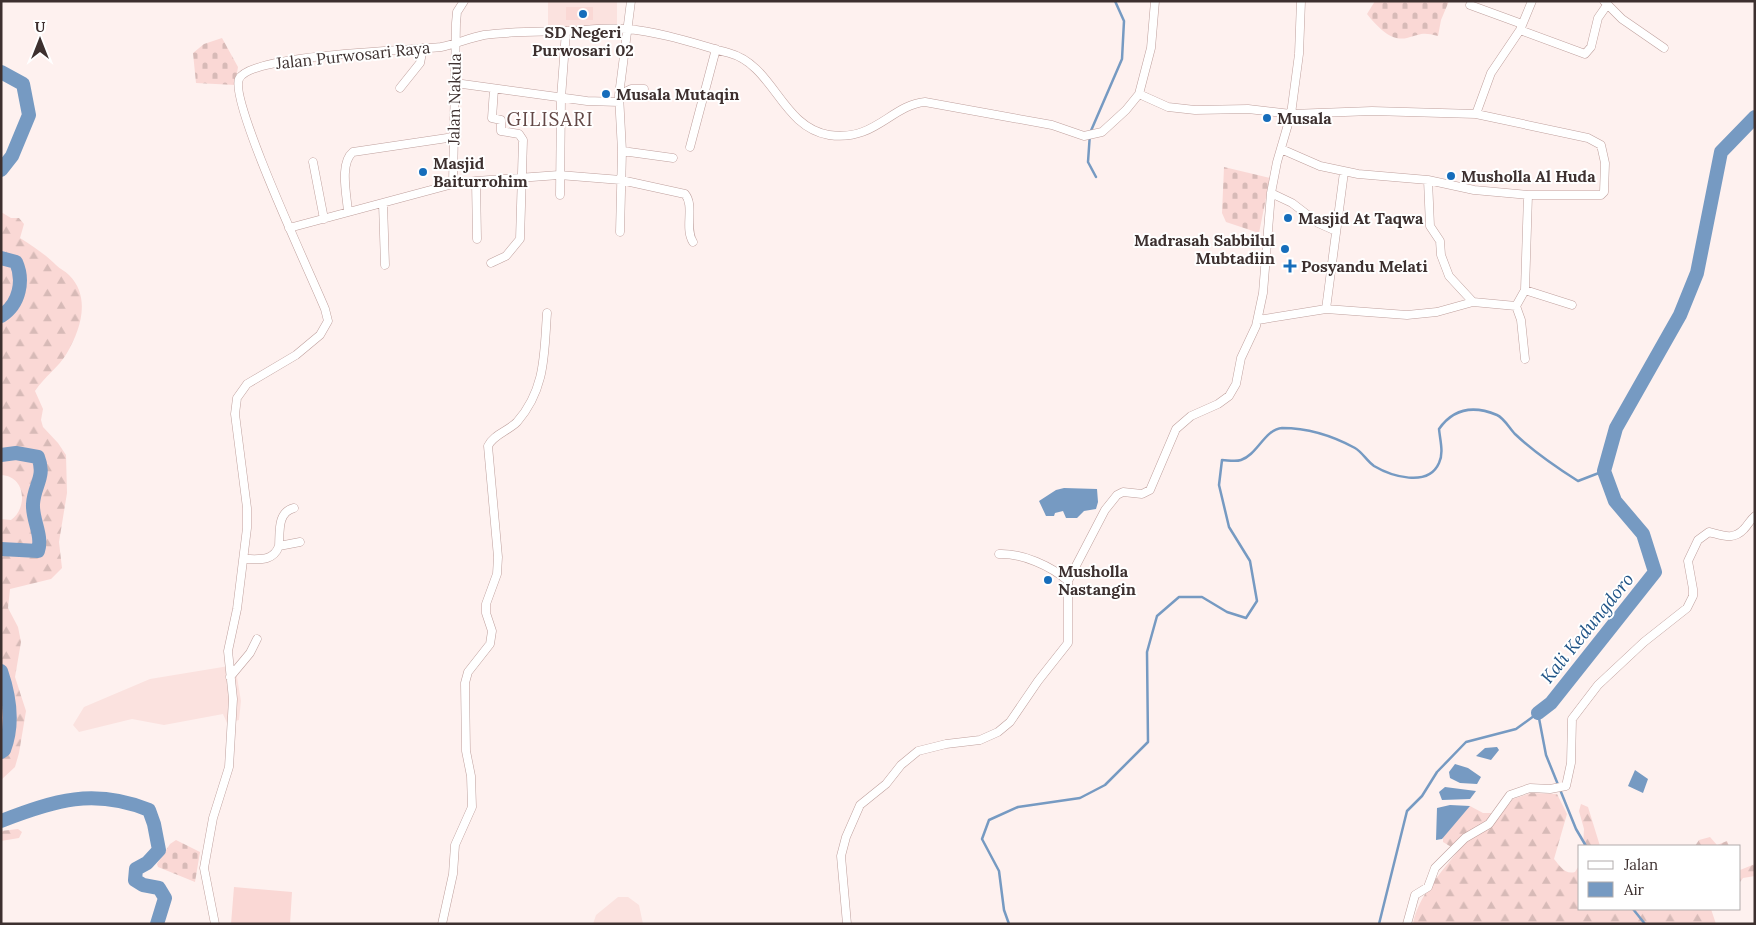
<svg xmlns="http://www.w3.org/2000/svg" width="1756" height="925" viewBox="0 0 1756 925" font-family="Lora,serif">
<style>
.built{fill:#fbe2df}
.forest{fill:url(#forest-firs)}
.cemetery{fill:url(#cemetery-stones)}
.pitch{fill:#fad8d5}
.water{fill:#769ac2}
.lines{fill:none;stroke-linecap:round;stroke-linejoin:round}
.stream{stroke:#769ac2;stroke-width:2.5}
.river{stroke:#769ac2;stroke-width:14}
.minor-casing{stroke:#bfa09d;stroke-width:9}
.minor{stroke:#fff;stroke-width:8}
.poi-dot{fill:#166dbb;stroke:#fff;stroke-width:2}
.labels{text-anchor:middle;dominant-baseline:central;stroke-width:4;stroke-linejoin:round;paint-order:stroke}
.poi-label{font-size:16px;font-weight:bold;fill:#3d302f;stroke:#fff;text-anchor:start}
.street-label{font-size:16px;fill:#3d302f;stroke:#fff}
.water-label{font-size:18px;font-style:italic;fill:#1e5285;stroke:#fff}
.quarter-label{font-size:19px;letter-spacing:1px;fill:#624745;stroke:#fff}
</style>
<defs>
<pattern id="forest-firs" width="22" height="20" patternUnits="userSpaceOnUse" patternTransform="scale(1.25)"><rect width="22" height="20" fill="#fad8d5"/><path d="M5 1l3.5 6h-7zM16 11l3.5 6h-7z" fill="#d7bab7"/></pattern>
<pattern id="cemetery-stones" width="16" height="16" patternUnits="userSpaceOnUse" patternTransform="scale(1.25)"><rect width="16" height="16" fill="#fad8d5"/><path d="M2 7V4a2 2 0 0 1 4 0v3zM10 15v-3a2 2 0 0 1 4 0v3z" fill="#d7bab7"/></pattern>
</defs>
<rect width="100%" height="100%" fill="#fef1ef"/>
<path class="built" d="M548,1h69v25l-69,1z
M235,665l6,36 -2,19 -12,3 -4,-9 -59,11 -32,-6 -53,13 -6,-7 11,-18 66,-28z
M618,897h10l11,8 4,19h-50l3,-9z"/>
<path class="forest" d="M1,212l10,6h8l5,6 -4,14c14,9 25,16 36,27 4,4 9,6 13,10 22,22 12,54 -2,78 -8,14 -23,24 -32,38l8,18 -2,11 2,7 15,16 8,12 1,38 -8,49 3,26 -11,11 -41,10 -2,19 10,19 3,15 -6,35 11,34 -7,42 -4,14 -14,13v-261l10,1c17,-12 15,-44 -10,-45z
M1531,793l26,1 10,20 -13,45c6,7 11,16 21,13l5,-8v45h131l5,15h-303c5,-28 28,-51 45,-73l-15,-9v-6l27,-30 13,7h19l11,-14z
M1581,804l7,3 12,39h-17l1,-17 -5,-18z
M18,829l4,3 -3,6 -18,3v-10z
M1710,837l7,8 10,-4 2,5h-34l4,-6z
M1755,864v12l-12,2 -3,4v-12z"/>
<path class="cemetery" d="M1375,1h74l-8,19 -3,16c-16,-4 -16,-2 -31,2 -17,4 -31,-13 -40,-24z
M222,38l16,29 -3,18 -39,-2 -3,-30 11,-9z
M1224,167l46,11 -11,55 -33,-11 -4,-9z
M176,840l24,12 -5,30 -37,-15 -1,-3 13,-20z"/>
<path class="pitch" d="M566,7h27v13h-27z
M234,887l58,5 -2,32h-59z"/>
<path class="water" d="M1064,488l33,1 1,13 -2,7 -12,2 -7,7h-11l-3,-7 -8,2 -1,3h-8l-7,-15 17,-11z
M1497,747l2,3 -8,10 -15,-4 9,-8z
M1455,764l13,4 13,9 -4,7 -17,-1 -10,-5 -1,-6z
M1635,770l13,9 -5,14 -15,-7z
M1445,787l31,4 -6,8 -28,1 -3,-8z
M1450,805l20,1 -28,33 -6,1 1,-32z"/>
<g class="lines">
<path class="stream" d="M1096,177l-8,-15 2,-29 32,-74 2,-38 -9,-20
M1633,909l12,15
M1009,924l-5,-14 -5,-39 -17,-32 7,-19 29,-13 62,-9 25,-13 43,-43 -1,-90 10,-36 22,-19h23l25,15 19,6 11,-17 -7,-40 -21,-34 -10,-42 3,-25c5,0 13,2 19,0 16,-5 24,-31 41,-32 25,0 51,8 73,20 7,4 12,13 19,18 17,10 54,22 65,-3 5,-10 1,-23 0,-34 14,-20 34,-24 58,-14 7,3 13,14 18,19 19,18 41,33 63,47l26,-10
M1379,924l28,-113 15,-15 15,-24 29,-30 50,-13 22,-16 8,42 30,74 10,17"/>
<path class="river" d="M1,72l22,12 6,31 -17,41 -11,14
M1,258l15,4c8,18 4,42 -15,54
M1,455l15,-2 22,4c8,20 -4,28 -5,47 -1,16 10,31 5,47l-37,-2
M1,671c9,26 13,53 3,79l-3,2
M1538,713l13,-10 104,-131 -12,-38 -28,-33 -11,-30 12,-43 64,-113 17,-42 24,-121 34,-35
M1,821c54,-21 93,-33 148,-11l5,14 5,26 -12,13 -11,6 -1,11 8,5 16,3 6,10 -8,26"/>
<defs>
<path id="minor" d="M1604,1l18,18 42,29
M1470,5l52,19
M1520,30l65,24 6,-7 7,-29 9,-13
M455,83l132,18 32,1
M400,88l20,-25 3,-15
M1139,94l29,13 27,3 53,-1 43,5 81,-3 104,3 112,24 13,7 4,18 -1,29 -3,3h-73l-54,-5 -46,-10 -70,-6 -38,-8 -39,-17
M619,95l12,-6h13
M1476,114l15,-41 29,-43 12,-29
M690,147l26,-98
M622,151l51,7
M313,162l11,57
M1428,180l2,46 10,15 1,14 8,21 24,26
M476,181l1,58
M453,184l3,-161 1,-11 7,-11
M1271,193l21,10 26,20 18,8
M560,195l1,-97 5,-67
M383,203l2,62
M348,212c-1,-16 -9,-49 5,-60l101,-15
M289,228l164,-44 23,-3 83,-6 62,5 64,14c10,12 -1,34 8,48
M620,232l2,-81 -3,-56 12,-94
M491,263l15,-7 14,-17 3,-99 -4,-6 -18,-3v-11l-9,-2 2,-29
M1525,290l47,15
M1516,306l5,14 4,39
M1326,309l18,-137
M1258,320l68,-11 81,6 30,-3 36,-10 43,4 9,-16 3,-95
M279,546c1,-14 -2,-34 15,-38
M999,554c23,-1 52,12 69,27
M244,559c15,0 29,3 35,-13l21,-4
M230,677l20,-24 7,-14
M215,924l-11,-56 9,-50 16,-51 4,-68 -5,-48 9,-42 10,-81v-20l-12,-94 2,-16 10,-14 49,-29 24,-20 8,-14 -3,-12c-13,-32 -96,-208 -86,-230 11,-25 171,-28 202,-32 15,-3 28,-9 43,-12 28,-4 56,-3 84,-4 19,-1 40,-4 59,-2 34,3 69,15 102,24 45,12 52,74 100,82 46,7 62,-30 96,-33l127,23 32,11 18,-4 24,-22 13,-16 12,-46 4,-47
M442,924l11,-50 2,-29 17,-38 -1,-31 -5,-25 -1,-68 3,-11 22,-28 2,-13 -6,-18v-9l11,-30 1,-17 -10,-111c5,-11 20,-15 29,-24 29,-33 27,-69 30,-109
M847,924l-6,-68 5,-19 14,-32 26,-21 15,-19 17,-14 28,-7 34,-4 18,-8 12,-10 28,-41 30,-38v-62l37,-71 12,-15 6,-3 19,2 8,-4 26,-61 15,-13 27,-12 11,-8 7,-12 5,-26 15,-32 7,-33 8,-100 6,-31 14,-48 8,-60 2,-53
M1407,924l8,-29 13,-8 7,-19 30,-30 24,-14 21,-29 20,-7 20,1 16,-3 5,-23 1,-44 26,-34 46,-43 43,-34 6,-12v-7l-5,-28 10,-21 11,-8c13,3 24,9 35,-3 4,-4 6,-9 11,-13"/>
</defs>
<use href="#minor" class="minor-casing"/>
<use href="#minor" class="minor"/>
</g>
<g class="poi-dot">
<circle cx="583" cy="14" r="5"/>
<circle cx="606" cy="94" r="5"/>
<circle cx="1267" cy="118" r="5"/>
<circle cx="423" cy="172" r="5"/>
<circle cx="1451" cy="176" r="5"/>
<circle cx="1288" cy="218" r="5"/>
<circle cx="1285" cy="249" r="5"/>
<path d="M1287.5 258.5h5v5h5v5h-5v5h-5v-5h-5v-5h5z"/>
<circle cx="1048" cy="580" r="5"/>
</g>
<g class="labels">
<g class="poi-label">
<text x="583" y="32" text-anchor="middle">SD Negeri<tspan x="583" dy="18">Purwosari 02</tspan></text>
<text x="616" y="94">Musala Mutaqin</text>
<text x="1277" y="118">Musala</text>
<text x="433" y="163">Masjid<tspan x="433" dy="18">Baiturrohim</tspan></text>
<text x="1461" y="176">Musholla Al Huda</text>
<text x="1298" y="218">Masjid At Taqwa</text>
<text x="1275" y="240" text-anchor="end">Madrasah Sabbilul<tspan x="1275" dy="18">Mubtadiin</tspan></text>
<text x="1301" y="266">Posyandu Melati</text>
<text x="1058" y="571">Musholla<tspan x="1058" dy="18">Nastangin</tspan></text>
</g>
<g class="street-label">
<text transform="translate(353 55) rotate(-6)">Jalan Purwosari Raya</text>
<text transform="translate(454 99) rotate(-89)">Jalan Nakula</text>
</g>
<g class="water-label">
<text transform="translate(1587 628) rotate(-51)">Kali Kedungdoro</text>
</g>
<g class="quarter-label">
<text x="550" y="119">GILISARI</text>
</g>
</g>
<rect width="1756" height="925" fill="none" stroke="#3d302f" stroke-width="5"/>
<rect x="1578" y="845" width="162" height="65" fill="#ffffff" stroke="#b1acac"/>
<rect x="1588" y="861" width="25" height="8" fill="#ffffff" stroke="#b1acac"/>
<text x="1624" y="870" font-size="15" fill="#3d302f">Jalan</text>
<rect x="1588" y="882" width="25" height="15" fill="#769ac2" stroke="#b1acac"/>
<text x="1624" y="895" font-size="15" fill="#3d302f">Air</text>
<g transform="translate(40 40)" stroke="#ffffff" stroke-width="4" paint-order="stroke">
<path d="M0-4L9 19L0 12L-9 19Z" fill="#3d302f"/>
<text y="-8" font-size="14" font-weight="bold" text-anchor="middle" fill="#3d302f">U</text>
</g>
</svg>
